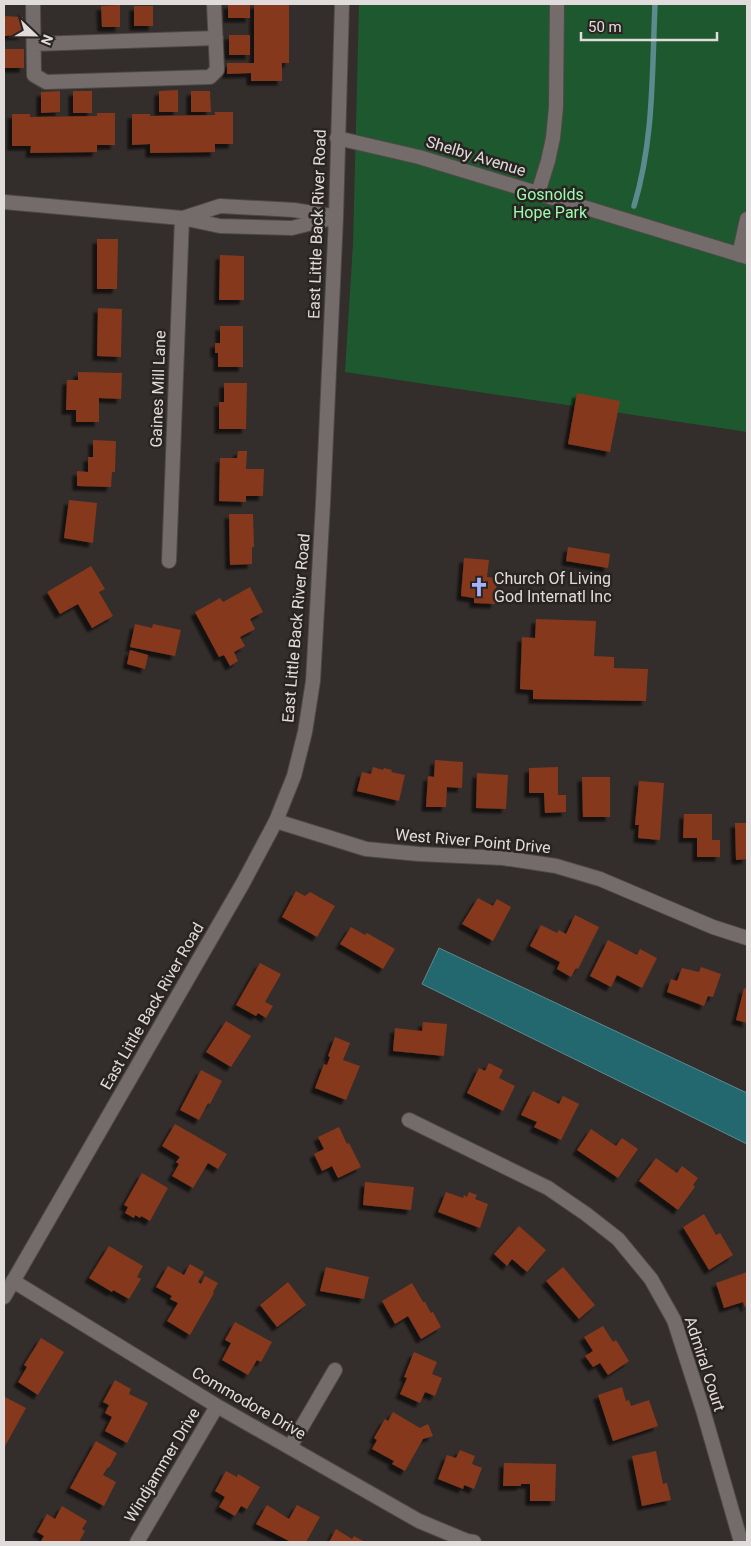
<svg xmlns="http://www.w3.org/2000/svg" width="751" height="1546" viewBox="0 0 751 1546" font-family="Roboto,sans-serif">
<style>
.green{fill:#1e582e}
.water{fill:#22686e;stroke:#5b8b8f}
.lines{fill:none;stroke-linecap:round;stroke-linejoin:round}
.stream{stroke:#5b8b8f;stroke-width:5.5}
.building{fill:#85381b;filter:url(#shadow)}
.minor-casing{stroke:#4d4948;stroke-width:16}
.tertiary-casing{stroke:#4d4948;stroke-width:16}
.minor{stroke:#736c6a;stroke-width:14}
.tertiary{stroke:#736c6a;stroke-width:14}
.labels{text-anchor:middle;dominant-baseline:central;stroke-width:5;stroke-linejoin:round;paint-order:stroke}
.street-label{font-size:16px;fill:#e0dcdb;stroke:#292422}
.park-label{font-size:16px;fill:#99fdad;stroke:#292422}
.poi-label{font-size:16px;fill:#e0dcdb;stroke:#292422;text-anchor:start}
</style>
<defs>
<filter id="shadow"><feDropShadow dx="-4.5" dy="4.5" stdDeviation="1" flood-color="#0009"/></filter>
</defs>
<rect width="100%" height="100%" fill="#332d2b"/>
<path class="green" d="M359,4h388v428l-402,-60 8,-128z"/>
<path class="water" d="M439,948l308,145v51l-325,-160z"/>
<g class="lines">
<path class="stream" d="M634,206c20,-66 18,-134 21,-202"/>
</g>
<path class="building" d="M228,4h22v14h-22z
M254,4h35v59h-7v18h-31v-8l-24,1v-11h27z
M120,5v22h-18l-1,-21z
M134,6h19v20h-19z
M4,16l19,1v18l-19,1z
M229,35h21v20h-21z
M4,49h20v19h-20z
M178,90v22h-19v-21z
M60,91v21l-19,1v-21z
M73,91h19v22h-19z
M191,91h19l1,21h-20z
M215,112h18v32h-18v8l-65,1v-9l-18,1v-31h18v2l65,-1z
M97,113h18v32h-18v7l-67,1 1,-7h-19v-32h18v3l67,-1z
M97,239h21l-1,50h-20z
M220,255l24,1v44h-25z
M98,308l24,1 -1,48 -24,-1z
M220,326h23v41h-25v-14h-3v-10h5z
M78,372l44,1 -1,26 -22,-1v24h-23v-12h-10l1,-30h11z
M224,383h23l-1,46h-27v-27h5z
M577,393l43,8 -10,51 -42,-8z
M93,440l23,1 -1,31h-3l-1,15 -34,-1v-15l11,1v-15h5z
M238,451h9l-1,18h18l-1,27h-17v6l-27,-1 1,-43h17z
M69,500l28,3 -4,40 -29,-5z
M229,514h24l1,33h-2v17l-22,1z
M568,547l42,7 -2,14 -42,-7z
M464,558l25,2 -2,17 10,1 -2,26 -21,-1v-5l-13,-2z
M91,566l14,23 -6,3 14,24 -21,12 -14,-24 -18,10 -13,-22z
M250,587l13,25 -13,7 5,10 -15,8 5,9 -11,6 4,9 -8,5 -6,-11 -5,2 -24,-45 25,-14 3,4z
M536,619l60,2 -2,35 20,1v11l34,1 -2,32 -113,-2v-9l-13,-1 2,-52 13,1z
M135,624l17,4 1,-4 28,6 -6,26 -45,-9z
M130,650l18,5 -3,14 -18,-5z
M435,760l28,2 -1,26 -15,-1 -1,20h-20l2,-31 6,1z
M373,767l10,3 1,-2 8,2 -1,2 14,3 -6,26 -42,-10 5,-19 9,2z
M558,767v28h8v17l-21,1 -1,-20h-15v-25z
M477,773l31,2 -2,34 -30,-1z
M582,777h28v40h-27z
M639,781l25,2 -4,57 -22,-2 1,-13h-4z
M684,814h28v26h8v17h-23v-19h-14z
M735,823h12v36l-11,1z
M296,891l9,5 5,-4 25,14 -18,31 -35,-20z
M478,898l15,8 4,-7 14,8 -18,34 -31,-17z
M575,915l24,12 -21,42 -2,-1 -5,9 -14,-8 3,-7 -30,-16 11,-21 16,8 2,-3 7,4z
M351,927l14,8 2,-2 28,16 -12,20 -43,-25z
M608,940l29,15 3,-6 17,9 -15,30 -25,-13 -6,12 -21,-11z
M260,963l21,11 -16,28 8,4 -7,12 -8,-5 -2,3 -20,-11z
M701,967l20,7 -8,23 -5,-1 -4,10 -37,-14 4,-13 6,2 5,-13 17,4z
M744,988l3,1v34l-11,-3z
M226,1021l25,15 -20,31 -25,-15z
M423,1022l24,2 -3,32 -51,-5 2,-23 27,3z
M335,1037l15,6 -7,17 17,6 -14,34 -31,-12 9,-24 3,1 3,-8 -2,-1z
M489,1063l14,7 -4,8 16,8 -12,25 -36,-18 12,-25 6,3z
M201,1070l21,11 -12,23 -2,-1 -9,17 -19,-10z
M533,1091l26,13 4,-8 16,8 -18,36 -27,-13 3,-5 -16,-7z
M175,1124l52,30 -9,15 -10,-6 -15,25 -21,-12 7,-12 -3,-2 4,-5 -18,-11z
M339,1127l8,17 2,-1 12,24 -23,11 -6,-12 -10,5 -8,-17 10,-5 -6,-12z
M591,1129l25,17 6,-8 16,11 -20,29 -41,-28z
M656,1158l21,15 5,-7 16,12 -5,7 2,2 -17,23 -39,-29z
M142,1173l26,15 -18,33 -9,-5 -1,2 -5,-3 -1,3 -9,-5 3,-6 -4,-2z
M365,1182l49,5 -3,23 -48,-5z
M446,1192l17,6 1,-3 3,2 2,-5 8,3 -2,4 13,5 -8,24 -42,-16z
M704,1214l12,21 4,-2 13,22 -24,15 -26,-43z
M519,1226l27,24 -19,22 -15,-13 -5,7 -13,-12z
M109,1246l34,20 -6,11 4,2 -12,20 -16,-9 -1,2 -23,-14z
M190,1264l14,8 -6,10 3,2 4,-8 13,7 -5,9 1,1 -24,42 -23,-14 11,-18 -8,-4 2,-3 -16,-9 12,-21 16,9z
M326,1267l43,10 -5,22 -44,-8z
M563,1267l32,38 -16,14 -33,-38z
M747,1272v35h-2l-2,-5 -19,6 -8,-25z
M288,1282l18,23 -29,22 -17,-22z
M412,1283l11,19h2l6,11 2,-1 8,15 -20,12 -13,-23 -13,8 -13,-23z
M235,1322l37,20 -11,20 -4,-2 -9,15 -26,-15 9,-17 -6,-3z
M603,1326l10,16 3,-2 13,21 -21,14 -8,-12 -7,4 -8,-11 8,-5 -9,-14z
M41,1338l23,14 -26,43 -20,-13 9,-15 -3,-2z
M414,1352l23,10 -5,12 10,4 -7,18 -10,-4 -5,11 -20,-9 7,-16 -3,-1z
M115,1380l16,9 -2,5 19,9 -21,40 -22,-12 7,-14 -7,-4 4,-8 -6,-3z
M622,1387l4,14 3,-1 2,6 18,-6 9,26 -45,15 -15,-46z
M5,1397l21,11 -22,40v-48z
M393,1412l27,16 8,-4 5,12 -10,3 -18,32 -13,-7 2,-3 -22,-12 5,-9 -3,-2 11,-19 3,2z
M96,1441l21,12 -8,15 -1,-1 -5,8 13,7 -12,24 -34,-18z
M460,1450l15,6 -3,8 10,4 -8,21 -10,-4 -1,4 -25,-10 9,-24 9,3z
M656,1451l7,33 4,-1 4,17 -29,6 -10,-50z
M504,1463l52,1 -1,37h-25v-17h-9v2h-18z
M226,1471l11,6 1,-3 22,13 -13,22 -6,-3 -6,10 -16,-9 6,-10 -10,-6z
M267,1505l22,14 8,-14 23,12 -14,25h-15l-35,-18z
M62,1506l25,15 -5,8 3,2 -6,11 -38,-1 3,-5 -7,-4 10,-18 8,5z
M336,1529l16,10 2,-3 11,6h-36z"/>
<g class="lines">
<defs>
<path id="minor" d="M33,4l1,71 12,7 164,-5 7,-7 -3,-66
M34,44l182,-6
M337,138l82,19 328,100
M538,193l10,-32 5,-23 3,-31 1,-103
M739,255l8,-36
M169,561l13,-343
M276,821l90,28 53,5 84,4 53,8 44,13 113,48 34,11
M409,1120l139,68 38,26 32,25 33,40 23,41 29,90 38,132
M13,1281l204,125 202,115 48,20 7,1
M290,1447l45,-77
M137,1542l80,-136"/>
<path id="tertiary" d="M4,202l178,16 38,8 72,2 44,-11
M183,218l37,-12 74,4 37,6
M4,1297l239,-414 33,-62 18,-45 11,-44 8,-51 10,-178 13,-286 6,-213"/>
</defs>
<use href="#minor" class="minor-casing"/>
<use href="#tertiary" class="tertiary-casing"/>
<use href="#minor" class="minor"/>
<use href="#tertiary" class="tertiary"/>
</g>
<defs>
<symbol id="church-bare" viewBox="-9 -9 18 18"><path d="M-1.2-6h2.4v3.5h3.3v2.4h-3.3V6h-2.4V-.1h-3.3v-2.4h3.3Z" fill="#a4b2fc" stroke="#292422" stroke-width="2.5" paint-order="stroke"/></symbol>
</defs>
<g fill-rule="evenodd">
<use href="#church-bare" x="465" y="573" width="28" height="28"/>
</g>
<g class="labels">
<g class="street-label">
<text transform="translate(476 156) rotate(17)">Shelby Avenue</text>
<text transform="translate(317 224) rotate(-88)">East Little Back River Road</text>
<text transform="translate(158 389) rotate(-88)">Gaines Mill Lane</text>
<text transform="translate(296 628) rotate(-85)">East Little Back River Road</text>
<text transform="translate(473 841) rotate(5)">West River Point Drive</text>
<text transform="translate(152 1006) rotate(-60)">East Little Back River Road</text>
<text transform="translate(705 1364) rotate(72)">Admiral Court</text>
<text transform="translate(249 1403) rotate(30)">Commodore Drive</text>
<text transform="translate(162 1465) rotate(-59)">Windjammer Drive</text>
</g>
<g class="park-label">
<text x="550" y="194">Gosnolds<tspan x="550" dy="18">Hope Park</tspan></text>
</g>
<g class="poi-label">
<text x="494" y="578">Church Of Living<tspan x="494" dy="18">God Internatl Inc</tspan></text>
</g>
</g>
<rect width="751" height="1546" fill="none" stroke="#e0dcdb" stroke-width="10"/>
<g transform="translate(35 35) rotate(112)" stroke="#292422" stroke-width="4" paint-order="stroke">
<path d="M0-4L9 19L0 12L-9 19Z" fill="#e0dcdb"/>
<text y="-8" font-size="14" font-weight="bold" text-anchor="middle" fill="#e0dcdb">N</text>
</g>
<path d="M581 32v8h136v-8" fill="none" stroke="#e0dcdb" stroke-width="2.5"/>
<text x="588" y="32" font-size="15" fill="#e0dcdb" stroke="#292422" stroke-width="4" paint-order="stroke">50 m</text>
</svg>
